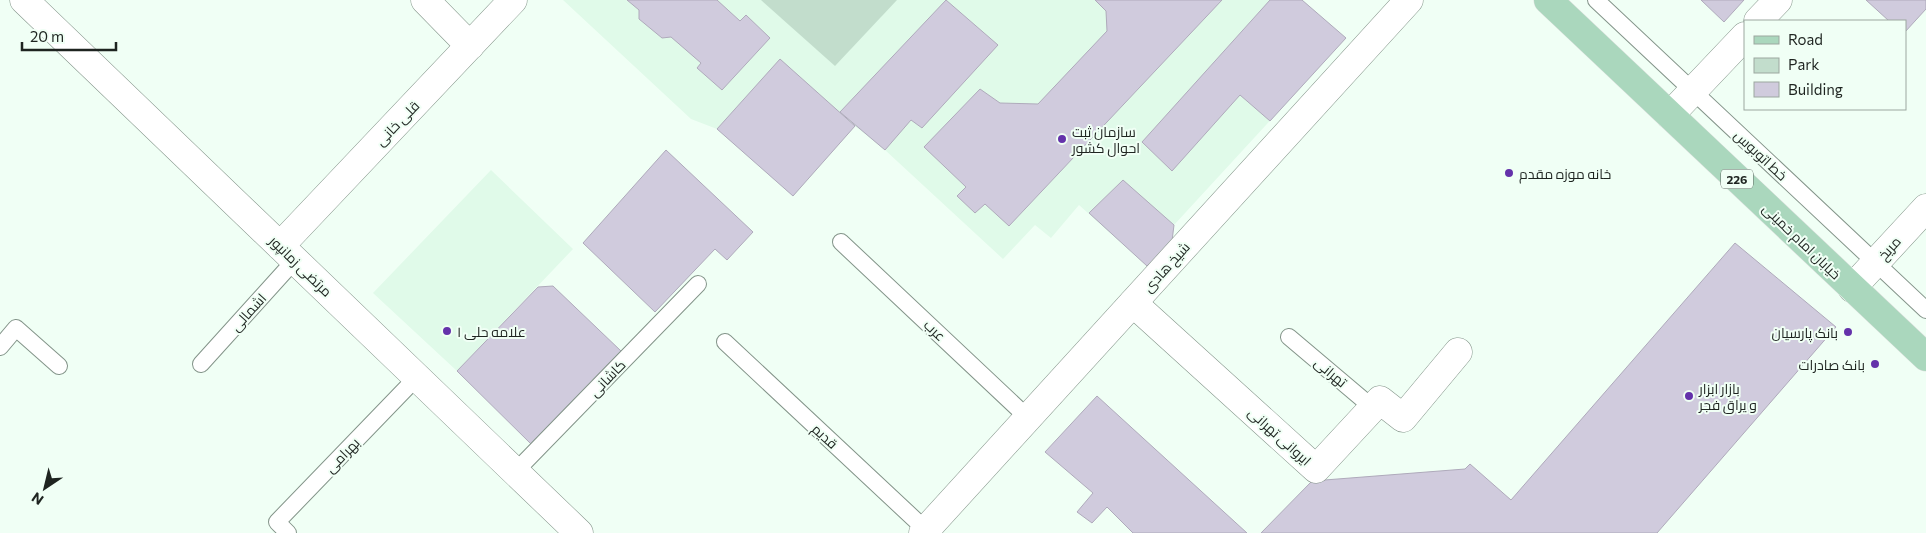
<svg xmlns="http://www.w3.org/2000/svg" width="1926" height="533" viewBox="0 0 1926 533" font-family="Commissioner,Cairo,sans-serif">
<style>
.built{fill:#e0fae9}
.green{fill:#c2ddcc}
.building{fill:#d0cbdd;stroke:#afaabb}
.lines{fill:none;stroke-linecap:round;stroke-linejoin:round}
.service-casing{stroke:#839489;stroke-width:18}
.minor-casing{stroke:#839489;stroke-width:29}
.tertiary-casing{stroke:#839489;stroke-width:29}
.primary-casing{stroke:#e0e0e0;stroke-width:29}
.service{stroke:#fff;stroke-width:16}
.minor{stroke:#fff;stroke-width:28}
.tertiary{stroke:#fff;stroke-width:28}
.primary{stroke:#aad7bd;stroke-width:28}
.poi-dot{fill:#6432aa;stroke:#f0fff5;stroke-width:2}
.labels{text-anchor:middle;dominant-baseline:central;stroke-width:4;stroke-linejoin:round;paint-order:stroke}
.shield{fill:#f0fff5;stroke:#5d6660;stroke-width:1}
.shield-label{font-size:12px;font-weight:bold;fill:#1e2420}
.street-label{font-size:14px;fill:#1e2420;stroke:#f0fff5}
.poi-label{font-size:14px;fill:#1e2420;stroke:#f0fff5;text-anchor:start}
</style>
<rect width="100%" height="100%" fill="#f0fff5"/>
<path class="built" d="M563,0h739l44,38 -172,187 -2,16 -25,25 -68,-61 -28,33 -16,-13 -32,34 -118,-109 -30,-24 -62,70 -76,-67 -26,-10z
M491,170l82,79 -116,122 -84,-78z"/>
<path class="green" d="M761,0h136l-62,66z"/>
<path class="building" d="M627,0h90l23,21 6,-6 24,23 -48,52 -25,-22 4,-5 -30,-26 -9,1 -23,-19v-9z
M946,0l52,45 -76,83 -11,-8 -26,30 -45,-38z
M1095,0h127l-213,226 -24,-22 -10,9 -18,-17 9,-9 -42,-40 56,-58 20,14 38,1 69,-73 -1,-20z
M1270,0h32l44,38 -76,83 -30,-26 -68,76 -30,-29z
M1701,0h43l-20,22z
M1866,0h60v9l-21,23v-11h-16z
M780,59l75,67 -62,70 -76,-67z
M666,150l87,82 -26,28 -12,-11 -60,63 -72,-69z
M1123,180l51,45 -2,16 -25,25 -58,-53z
M1735,243l101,84 -179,206h-396l51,-52 153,-12 5,-5 41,36z
M553,286l68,65 -90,93 -74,-73 81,-84z
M1097,396l150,137h-114l-26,-26 -15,16 -15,-11 16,-19 -48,-41z"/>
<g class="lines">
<defs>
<path id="service" d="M1596,0l330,310
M841,242l187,176
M1289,337l84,71
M725,342l201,188
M0,347l16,-19 43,38
M201,364l94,-104
M515,472l183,-188
M288,533l-11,-11 140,-145"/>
<path id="minor" d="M24,0l555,533
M425,0l45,46
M1758,21l20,-21
M1670,115l75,-79
M280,246l233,-246
M1852,288l74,-80
M1133,303l183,166 64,-69 23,18 55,-66"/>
<path id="tertiary" d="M923,533l486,-533"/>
<path id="primary" d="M1548,0l378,357"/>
</defs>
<use href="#service" class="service-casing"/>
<use href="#minor" class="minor-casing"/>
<use href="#tertiary" class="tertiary-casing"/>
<use href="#primary" class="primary-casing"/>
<use href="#service" class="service"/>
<use href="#minor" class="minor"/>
<use href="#tertiary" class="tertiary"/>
<use href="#primary" class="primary"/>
</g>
<g class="poi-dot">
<circle cx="1062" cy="139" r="5"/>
<circle cx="1509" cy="173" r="5"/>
<circle cx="447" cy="331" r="5"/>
<circle cx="1848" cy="332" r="5"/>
<circle cx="1875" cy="364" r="5"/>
<circle cx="1689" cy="396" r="5"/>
</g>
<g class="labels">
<rect class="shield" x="1721" y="169.5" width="32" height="19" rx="4"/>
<g class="shield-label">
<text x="1737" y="179">226</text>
</g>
<g class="street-label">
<text transform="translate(397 123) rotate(-46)">قلی خانی</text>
<text transform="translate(1761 155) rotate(43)">خط اتوبوس</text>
<text transform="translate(1802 241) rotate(44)">خیابان امام خمینی</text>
<text transform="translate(1889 248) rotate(-48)">مریخ</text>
<text transform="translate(301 266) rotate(44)">مرتضی زمانپور</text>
<text transform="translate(1166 267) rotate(-48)">شیخ هادی</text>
<text transform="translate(248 312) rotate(-48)">اشمالی</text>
<text transform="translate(935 330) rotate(43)">عرب</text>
<text transform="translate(1331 372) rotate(40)">تهرانی</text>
<text transform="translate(607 378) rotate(-46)">کاشانی</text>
<text transform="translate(825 436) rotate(43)">قدیم</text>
<text transform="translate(1280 436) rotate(42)">ایروانی تهرانی</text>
<text transform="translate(342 455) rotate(-46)">بهرامی</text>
</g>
<g class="poi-label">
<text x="1072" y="131">سازمان ثبت<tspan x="1072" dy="16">احوال کشور</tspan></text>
<text x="1519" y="173">خانه موزه مقدم</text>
<text x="457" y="331">علامه حلی ۱</text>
<text x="1838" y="332" text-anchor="end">بانک پارسیان</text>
<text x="1865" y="364" text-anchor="end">بانک صادرات</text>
<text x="1699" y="388">بازار ابزار<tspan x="1699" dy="16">و یراق فجر</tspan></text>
</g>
</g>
<rect x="1744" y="20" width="162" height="90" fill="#f0fff5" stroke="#9ca7a0"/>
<rect x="1754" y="36" width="25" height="8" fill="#aad7bd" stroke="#9ca7a0"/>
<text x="1788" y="45" font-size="15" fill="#1e2420">Road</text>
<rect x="1754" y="58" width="25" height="15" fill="#c2ddcc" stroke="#9ca7a0"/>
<text x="1788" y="70" font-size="15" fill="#1e2420">Park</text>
<rect x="1754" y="82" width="25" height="15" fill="#d0cbdd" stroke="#9ca7a0"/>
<text x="1788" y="95" font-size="15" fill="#1e2420">Building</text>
<g transform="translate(45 488) rotate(215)" stroke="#f0fff5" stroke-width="4" paint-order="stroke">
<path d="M0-4L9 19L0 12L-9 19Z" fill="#1e2420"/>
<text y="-8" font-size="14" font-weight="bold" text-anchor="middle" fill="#1e2420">N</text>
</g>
<path d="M22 42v8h94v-8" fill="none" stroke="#1e2420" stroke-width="2.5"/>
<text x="30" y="42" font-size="15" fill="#1e2420" stroke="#f0fff5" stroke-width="4" paint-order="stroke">20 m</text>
</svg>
